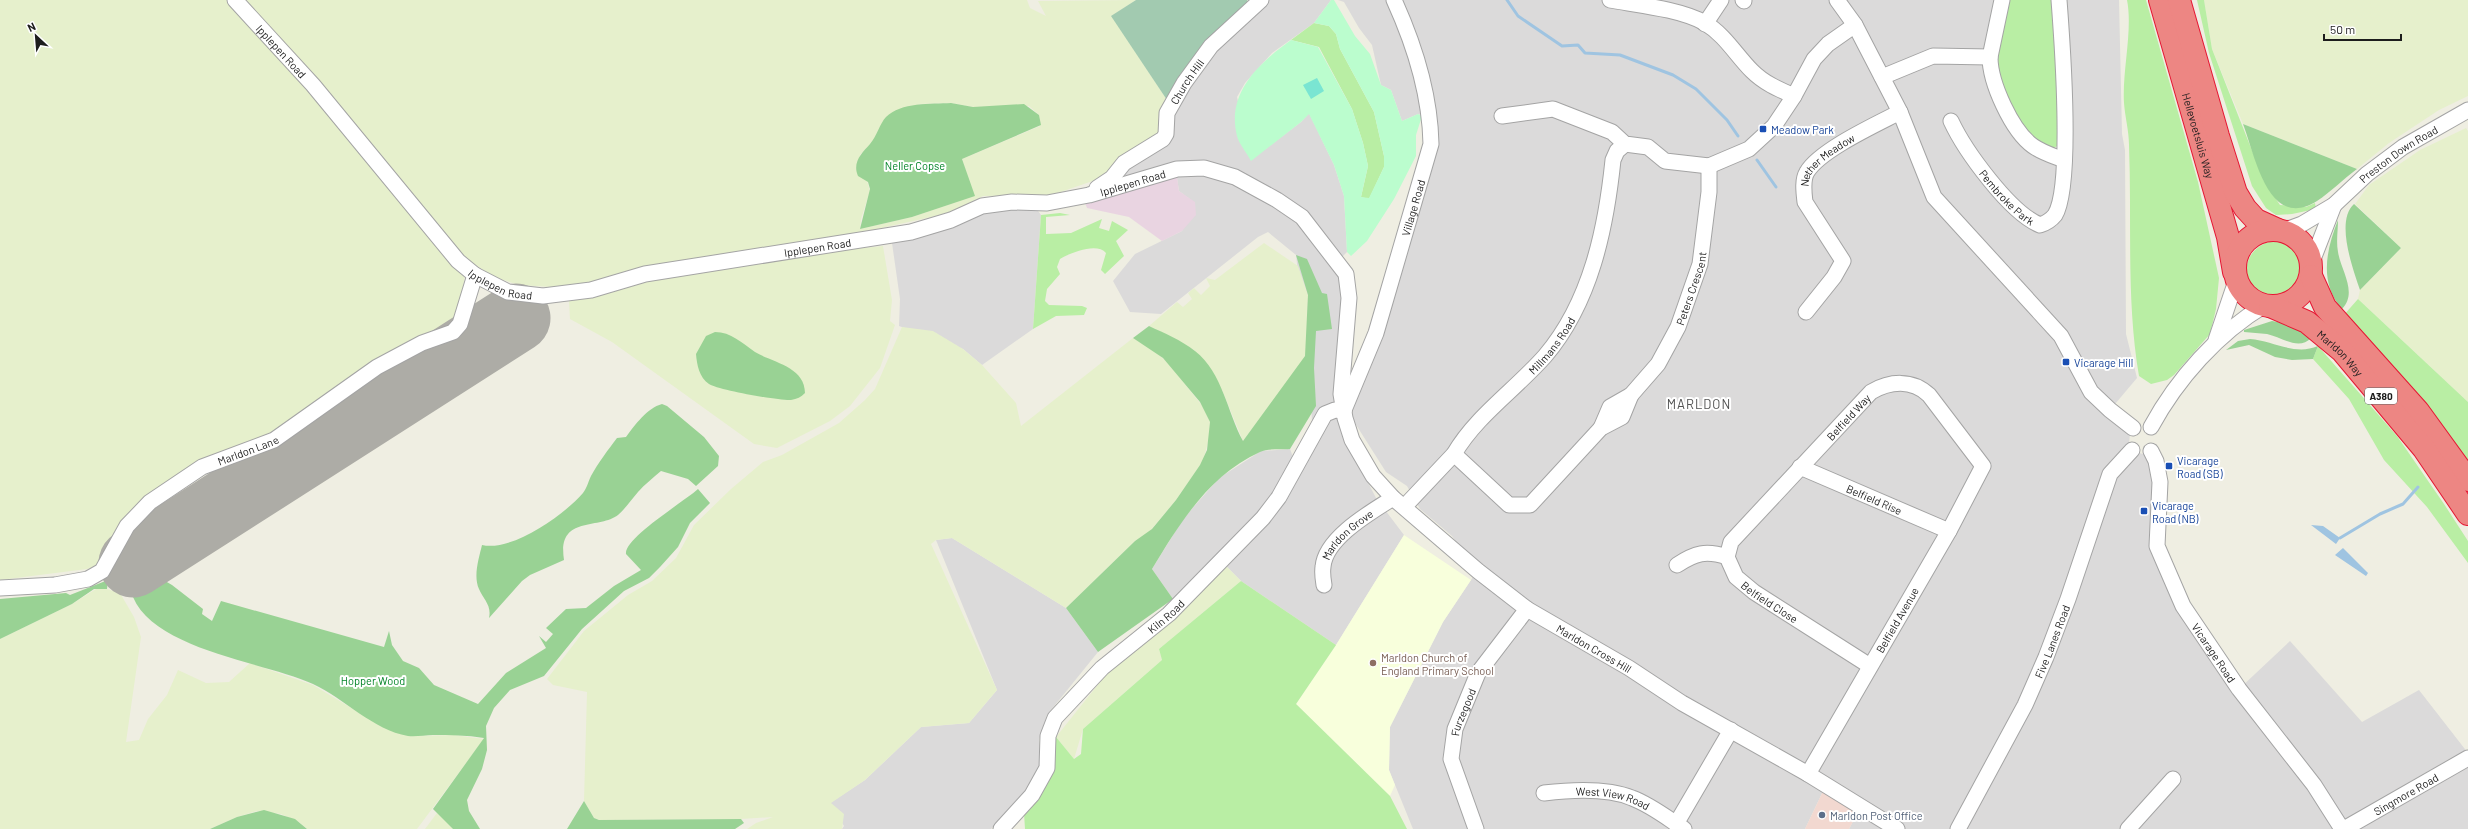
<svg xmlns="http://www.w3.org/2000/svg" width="2468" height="829" viewBox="0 0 2468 829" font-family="Barlow,sans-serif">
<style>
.residential{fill:#dbdada}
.commercial{fill:#f2d8d0}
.industrial{fill:#e9d4e1}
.education{fill:#f8ffdc}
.farmland{fill:#e6f0cc;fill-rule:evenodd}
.grass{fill:#b9eea4}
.forest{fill:#99d294}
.cemetery{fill:#a2cab0}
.park{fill:#bbfdce}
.pitch{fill:#7ae5d2}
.water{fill:#9fc4e1}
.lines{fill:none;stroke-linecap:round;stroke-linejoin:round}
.stream{stroke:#9fc4e1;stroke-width:3}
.runway{stroke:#adaca6;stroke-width:69}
.minor-casing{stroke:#a4a4a4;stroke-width:17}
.highway-casing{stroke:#e61633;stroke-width:24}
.minor{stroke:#fff;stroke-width:15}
.highway{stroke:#ed8683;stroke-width:22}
.transit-dot{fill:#1a4fb4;stroke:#fff;stroke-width:1.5}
.education-dot{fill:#8d6e63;stroke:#fff;stroke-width:1.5}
.service-dot{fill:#5c6f8a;stroke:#fff;stroke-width:1.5}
.labels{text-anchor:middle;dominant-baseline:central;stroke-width:4;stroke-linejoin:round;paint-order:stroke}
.shield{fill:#fff;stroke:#616161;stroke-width:1}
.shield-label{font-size:10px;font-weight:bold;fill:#1d1d1d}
.street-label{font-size:11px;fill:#1d1d1d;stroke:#fff}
.transit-label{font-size:11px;fill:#164399;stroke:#fff;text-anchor:start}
.park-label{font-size:11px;fill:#038428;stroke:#fff}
.education-label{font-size:11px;fill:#785e54;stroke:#fff;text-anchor:start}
.service-label{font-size:11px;fill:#4e5e75;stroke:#fff;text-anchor:start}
.quarter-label{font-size:13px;letter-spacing:1px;fill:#505050;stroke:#fff}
</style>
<rect width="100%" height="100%" fill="#efeee2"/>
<path class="residential" d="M1264,0h67l-17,23 -42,30 -27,30 -8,14 14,63 50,-38 8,-9 25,52 10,31 3,56 -10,10 7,38 -9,107 -23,14 -5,-75 -11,-91 -28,-23 -10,5 -97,77 -31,-2 -17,-31 22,-27 47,-23 13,-28 -16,-12 -4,-25 -70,20 79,-100z
M1338,0h664l-4,94 66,65 -5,-159h60l3,134 3,16 1,184 11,44 -27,32 20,22 -1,13 6,7 8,2 8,-3 6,95 82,143 51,-48 72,81 57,-32 49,63v76h-619l11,-21 -34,-23 -21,44h-392l-24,-59 1,-43 53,-105 34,-51 -25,-35 -32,-27 -13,-23 -21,-14 -33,-52v-13l77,-288 -12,-5 -16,7 -11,-31 -10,-5 -9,-40 -13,-17 -15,-26z
M1033,204l8,11 -8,114 -51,36 -19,-16 -64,-23 1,-27 -9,-63 91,-30z
M1337,414l21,49 18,35 28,37 -68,110 -95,-64 -17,-17 -51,35 -21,-30 31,-50 36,-41 42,-27 29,-2 5,13 23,-39z
M952,538l114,70 32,44 -51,63 -8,25 2,28 -14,23 -36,38h-149l2,-3 -14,-23 35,-23 56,-53 48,-4 28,-33 -61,-150z"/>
<path class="commercial" d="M1826,785l34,23 -11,21h-44z"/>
<path class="industrial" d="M1177,177l2,14 16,11 1,13 -14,16 -20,10 -33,-24 -42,-9 -3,-8z"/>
<path class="education" d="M1404,535l67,45 -28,42 -53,105 -1,43 6,15 -5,11 -94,-92 40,-59z"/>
<path class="farmland" d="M0,0h228l34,33 133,158 34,47 36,36 -3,21 -10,32 -165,99 -112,52 -76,87 -12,4 -87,11z
M241,0h786l3,8 16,8 -8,-15 98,-1 -24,16 55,84 -4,34 -53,41 -58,20 -69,1 -34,17 -90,20 -268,50 -39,4 -33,-2 -25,-8 -29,-19 -106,-127zM951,103l22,4 56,-1 10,9 1,11 -78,33 12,37 -62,21 -52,12 1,-10 9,-28 -10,-36 15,-16 9,-19 36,-16z
M2204,0h264v96l-29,14 -50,33 -32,26 -114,-45 -31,-75z
M2466,128l2,3v271l-110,-103 2,-9 41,-42 -46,-44 14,-19 51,-35z
M1264,243l34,23 10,29 -1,51 -2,10 -6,12 -56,73 -21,-51 -28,-40 -45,-24 28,-24 6,5 9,-8 -4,-6 6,-5 7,7 9,-9 -4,-8 9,2z
M883,246l9,54 -2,21 5,4 -15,43 -30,38 -20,15 -53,27 -23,-4 -142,-102 -42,-23 -1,-18 29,-5 36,-14 200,-31z
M902,327l31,4 30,18 19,16 34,38 5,23 112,-88 22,13 14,13 35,44 6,14 -1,17 -6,22 -27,39 -26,31 -15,10 -69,67 -114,-70 -16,2 -5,4 66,146 -28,33 -48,4 -56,53 -34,23 13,11 -2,15h-95l9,-6 17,-6 -32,2 -142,1 -5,-2 -10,-17 3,-109 -34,-7 -6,-6 37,-48 44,-36 24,-14 24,-23 18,-33 37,-36 32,-27 19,-7 57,-32 26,-23 10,-11z
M1224,564l17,17 -82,68 3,11 -79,69 -9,30 -18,-22 48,-60z
M96,589h11l13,4 14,24 7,20 -15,105 13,-2 9,-21 19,-24 11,-25 28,13 23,-1 21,-19 63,22 65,39 31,12 45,-1 30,4 -67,90h-110l-8,-7 -18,-8 -24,-3 -20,6 -27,12h-210v-190l72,-35z
M437,813l10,9 6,7h-28z"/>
<path class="grass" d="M2005,0h48l6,145 -7,4c-22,-5 -51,-52 -56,-73 -5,-19 6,-56 9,-76z
M2127,0h19l52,182 21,96 -3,31 -6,25 -36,41 -7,5 -16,4 -12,-8c-13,-76 -7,-154 -10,-231 0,-14 -4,-28 -5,-42 -2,-32 9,-73 3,-103z
M2197,0h7l8,49 52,132 16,24 26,2 9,-4 1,6 -24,5 -16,1 -10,-7 -14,-22 -43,-133z
M1314,23l15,3 7,8 4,15 34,63 10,44v11l-15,32 -8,-2 7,-31 -5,-23 -11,-34 -33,-62 -28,-7z
M1060,213l10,2 -24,2v17l25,-1 31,-14 -3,9 10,3 3,-10 16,9 -12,11 8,15 -19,18 -4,-4 5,-17c-9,-11 -36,0 -46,6l-3,8 3,7 -13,15 -2,12 4,4 33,1 5,2 -3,7 -28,1 -23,13 8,-114z
M2246 272a31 31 0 1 1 62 0a31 31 0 1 1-62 0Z
M2358,299l110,103v64l-125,-150z
M2318,346l79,90 47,68 24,37v22l-41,-56 -43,-47 -35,-61 -36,-40z
M1241,581l95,64 -40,59 94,92 17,33h-382l-1,-16 30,-50 2,-26 18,22 7,-5 2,-25 79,-69 -3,-11z"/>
<path class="forest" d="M951,103l22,4 51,-3 15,11 2,10 -79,34 13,37 -63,21 -52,12 10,-40 -2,-7 -10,-6c-6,-14 4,-23 12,-32 7,-8 10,-21 16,-27 15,-15 45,-13 65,-14z
M2243,124l114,45c-14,10 -26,23 -40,32 -49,31 -62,-46 -74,-77z
M2354,204l47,44 -41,42c-7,-21 -25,-69 -6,-86z
M2338,220c0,10 -2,22 0,32 3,19 20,40 4,57 -23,-26 -16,-59 -4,-89z
M1296,255l11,4 15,34 5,1 5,35 -16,2 -2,37 2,38 -26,43c-9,1 -22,-1 -30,3 -51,23 -80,71 -108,117l21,30 -75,53 -32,-44 69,-67 17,-12 24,-29 24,-35 7,-15 3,-28 -10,-20 -37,-44 -30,-20 16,-12c15,7 32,14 46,25 28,22 32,61 48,90l62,-85 3,-61z
M2272,321c16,2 27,7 39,17 -12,13 -30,-1 -44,-4 -8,-1 -15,-1 -23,-2v-2z
M715,332c16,0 27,11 40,20 16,10 50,14 50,41 -4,4 -8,6 -14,7 -11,1 -73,-10 -82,-16 -10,-7 -12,-19 -13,-30l10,-18z
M2250,339c24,2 45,17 68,7l-5,13 -21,1 -17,-3 -26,-12 -23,5 12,-9z
M662,404l5,2 37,31 15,19 -1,10 -22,20 -8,-7 -27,-8c-8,7 -16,13 -23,21 -6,7 -13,17 -20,23 -20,15 -61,0 -54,45l-34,15 -8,6 -33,37c3,-13 -6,-19 -10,-29 -6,-13 0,-31 3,-44 30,7 82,-30 101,-52 4,-5 5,-11 8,-17 7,-13 17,-26 26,-38l9,-1c9,-12 21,-29 36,-33z
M698,489l12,14 -20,20 -12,24 -18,20 -11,11 -25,13 -42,38 -38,47 -34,14 -16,18 -8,18 1,24 -5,19 -15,31 2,11 11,18h-27l-20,-20 51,-71c-17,-3 -34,-3 -51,-3 -8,0 -17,2 -25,1 -35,-6 -63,-37 -95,-52 -49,-22 -158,-34 -180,-87 -3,-7 -5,-14 -2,-21l15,-6 26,15 31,24 -1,5 10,7 9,-20 163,46 5,-16 3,14 11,16 16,7 15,17 44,19 28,-31 40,-25 -7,-12 7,6 7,-8 -7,-6 20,-19 20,-1 28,-22 27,-16 -15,-16c-2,-16 59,-53 72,-65z
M108,580l-1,9h-13l-22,15 -72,35v-40l66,-6 4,2z
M584,801l10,17 5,2 142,-1 3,4 -9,6h-168z
M264,810l31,9 12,10h-97l27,-12z"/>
<path class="cemetery" d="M1136,0h111l5,7 -85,93 -56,-84z"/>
<path class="park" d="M1331,0h3l21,36 15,18 11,31 10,5 11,31 16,-7 4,2 -6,19v21l-22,43 -27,42 -16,15 -4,-4 -3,-56 -10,-31 -25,-51 -8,8 -50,39c-4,-8 -12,-17 -14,-25 -11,-43 22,-73 54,-96l27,7 34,62 11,34 5,23 -7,31 8,1 15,-31v-11l-10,-44 -34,-63 -4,-15 -7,-8 -15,-3z"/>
<path class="pitch" d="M1317,78l7,13 -13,8 -8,-14z"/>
<path class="water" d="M2311,525l12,1 17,12 -4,6z
M2343,548l25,25 -2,3 -31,-21z"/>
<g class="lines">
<path class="stream" d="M1507,0l11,16 44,30 16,-1 7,8 35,2 53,20 23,14 31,31 11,16
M1757,160l19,27
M2340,538l40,-24 23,-10 15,-17"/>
<path class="runway" d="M133,563l383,-245"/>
<defs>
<g id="minor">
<path id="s1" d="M235,0l78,85 145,176 17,14 33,17 35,4 48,-6 54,-16 266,-42 40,-12 31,-14 30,-4 35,1 42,-8 88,-26 27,-1 31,9 42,23 25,17 44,57 3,24 -8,96 4,24 7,22 21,36 20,22 85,73 49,38 102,59 53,35 126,71 89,55"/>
<path d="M1610,0c28,5 70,9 95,23 20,12 31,32 47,48 12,12 26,18 42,25l20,-37 14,-15 27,-19"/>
<path d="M1743,0l1,1"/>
<path d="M1837,0l18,25 45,87 34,85 127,139 30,56 19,18 23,18"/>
<path d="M1705,24l16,-24"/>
<path d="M1990,57c0,26 22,74 43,89 10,7 21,10 31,14"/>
<path d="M1882,77l51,-21 57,1 12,-57"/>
<path d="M1502,116l51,-7 59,23 13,12 23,3 17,14 44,5 40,-17 25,-23 20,-30"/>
<path id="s2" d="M1951,121c14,30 59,92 89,104 6,-2 11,-5 15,-10 18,-29 7,-176 4,-215"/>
<path id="s3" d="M1097,188l15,-10 12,-15 39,-24 3,-5 1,-21 17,-30 27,-37 50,-46"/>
<path id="s4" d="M2283,231l19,-7 32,-19 33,-31 36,-27 65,-37"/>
<path d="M2310,267l24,-62"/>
<path id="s5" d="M1806,312l28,-35 9,-16 -38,-59c-1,-9 -3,-22 2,-30 13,-22 70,-48 93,-60"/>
<path d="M2216,340l20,-59"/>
<path id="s6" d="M1344,410l32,-77 55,-189c-1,-50 -16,-98 -37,-144"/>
<path d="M2151,427c26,-48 67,-94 114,-122"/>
<path id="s7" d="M1601,428l9,-21 21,-12 27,-31 20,-37 22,-63 9,-72v-26"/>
<path id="s8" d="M2151,451l5,10 4,21 -3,64 26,60 56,83 75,96 28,44"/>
<path d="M1454,454l55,51h21l71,-77 21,-11 9,-22"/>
<path id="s9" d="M1800,467l149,64"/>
<path id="s10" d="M1405,506l49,-52c22,-38 62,-65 91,-98 46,-54 61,-128 68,-196l4,-9 8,-7"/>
<path id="s11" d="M1727,557l4,-15 140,-150c19,-11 41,-13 58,3l54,71 -34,65 -141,243"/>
<path id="s12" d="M1677,565c18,-12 29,-15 50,-8l9,20 18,15 116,74"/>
<path id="s13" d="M1324,585c-1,-6 -2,-12 -1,-18 2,-29 48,-55 70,-69"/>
<path id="s14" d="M0,588l55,-3 33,-6 14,-8 25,-45 23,-24 52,-35 72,-27 103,-73 45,-24 31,-11 7,-8 15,-49"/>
<path id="s15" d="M1544,793c25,-3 64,-5 88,5 19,7 35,20 52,31"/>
<path d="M1676,824l55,-94"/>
<path id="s16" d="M1001,829l31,-34 15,-27 1,-32 7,-18 47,-50 67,-54 94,-96 16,-21 46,-83 10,-4 9,1"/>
<path id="s17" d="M1476,829l-25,-70 4,-30 23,-56 49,-64"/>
<path id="s18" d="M1958,829l67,-124 21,-48 22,-58 42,-125 22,-24"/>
<path d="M2128,829l45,-50"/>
<path id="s19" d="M2344,829l124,-71"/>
</g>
<g id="highway">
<path id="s20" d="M2160,0l68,237 6,35"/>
<path d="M2179,0l39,136 18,57 9,15 11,12 22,10"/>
<circle cx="2273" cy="268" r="38"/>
<path d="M2311,276l14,31 93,104 50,69"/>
<path id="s21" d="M2270,306l37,16 35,29 82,98 44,65"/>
</g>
</defs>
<use href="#minor" class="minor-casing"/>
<use href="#highway" class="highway-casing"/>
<use href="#minor" class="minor"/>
<use href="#highway" class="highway"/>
</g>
<g class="transit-dot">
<rect x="1759" y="125" width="8" height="8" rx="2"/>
<rect x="2062" y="358" width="8" height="8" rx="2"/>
<rect x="2165" y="462" width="8" height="8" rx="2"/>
<rect x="2140" y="507" width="8" height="8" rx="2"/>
</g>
<circle class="education-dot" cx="1373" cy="663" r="4"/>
<circle class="service-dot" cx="1822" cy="815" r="4"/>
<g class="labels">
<rect class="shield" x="2365" y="388" width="32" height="16" rx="3"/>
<g class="shield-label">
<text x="2381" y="396">A380</text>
</g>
<g class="street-label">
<text stroke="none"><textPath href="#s1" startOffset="69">Ipplepen Road</textPath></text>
<text stroke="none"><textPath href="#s3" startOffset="147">Church Hill</textPath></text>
<text stroke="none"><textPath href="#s20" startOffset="141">Hellevoetsluis Way</textPath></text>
<text stroke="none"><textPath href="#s4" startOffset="140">Preston Down Road</textPath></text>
<text stroke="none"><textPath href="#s5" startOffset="186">Nether Meadow</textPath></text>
<text stroke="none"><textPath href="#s1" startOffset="1041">Ipplepen Road</textPath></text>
<text stroke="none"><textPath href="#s2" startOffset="95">Pembroke Park</textPath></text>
<text stroke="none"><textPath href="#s6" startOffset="214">Village Road</textPath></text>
<text stroke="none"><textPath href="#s1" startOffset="717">Ipplepen Road</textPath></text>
<text stroke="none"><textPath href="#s1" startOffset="393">Ipplepen Road</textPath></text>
<text stroke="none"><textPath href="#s7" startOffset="171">Peters Crescent</textPath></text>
<text stroke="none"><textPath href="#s10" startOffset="218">Millmans Road</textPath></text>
<text stroke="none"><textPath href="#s21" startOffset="86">Marldon Way</textPath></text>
<text stroke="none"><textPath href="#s11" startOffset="187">Belfield Way</textPath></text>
<text stroke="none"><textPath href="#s14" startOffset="301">Marldon Lane</textPath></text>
<text stroke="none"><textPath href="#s9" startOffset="81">Belfield Rise</textPath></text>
<text stroke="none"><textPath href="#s13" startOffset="60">Marldon Grove</textPath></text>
<text stroke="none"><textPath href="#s12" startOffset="117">Belfield Close</textPath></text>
<text stroke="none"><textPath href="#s16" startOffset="279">Kiln Road</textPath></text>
<text transform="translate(1897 620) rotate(-60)">Belfield Avenue</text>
<text stroke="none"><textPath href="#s18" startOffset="210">Five Lanes Road</textPath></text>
<text stroke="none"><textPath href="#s1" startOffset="1788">Marldon Cross Hill</textPath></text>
<text stroke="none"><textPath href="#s8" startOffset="218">Vicarage Road</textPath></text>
<text stroke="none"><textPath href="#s17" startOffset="123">Furzegood</textPath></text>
<text stroke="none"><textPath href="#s19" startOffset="71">Singmore Road</textPath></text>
<text stroke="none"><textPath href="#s15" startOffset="70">West View Road</textPath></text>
</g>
<g class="transit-label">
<text x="1771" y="129">Meadow Park</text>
<text x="2074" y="362">Vicarage Hill</text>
<text x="2177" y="460">Vicarage<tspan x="2177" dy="13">Road (SB)</tspan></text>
<text x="2152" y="505">Vicarage<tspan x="2152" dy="13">Road (NB)</tspan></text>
</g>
<g class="park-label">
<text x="915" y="165">Neller Copse</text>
<text x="373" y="680">Hopper Wood</text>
</g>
<g class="education-label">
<text x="1381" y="657">Marldon Church of<tspan x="1381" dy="13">England Primary School</tspan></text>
</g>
<g class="service-label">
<text x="1830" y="815">Marldon Post Office</text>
</g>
<g class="quarter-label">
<text x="1699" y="404">MARLDON</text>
</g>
</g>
<g transform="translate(36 36) rotate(334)" stroke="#ffffff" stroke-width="3" paint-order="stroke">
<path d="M0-3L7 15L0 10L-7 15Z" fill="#1d1d1d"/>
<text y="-6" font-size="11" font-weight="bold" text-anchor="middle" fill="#1d1d1d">N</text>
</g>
<path d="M2324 34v6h77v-6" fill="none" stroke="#1d1d1d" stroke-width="2"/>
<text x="2330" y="34" font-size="12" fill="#1d1d1d" stroke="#ffffff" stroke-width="3" paint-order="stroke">50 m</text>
</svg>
